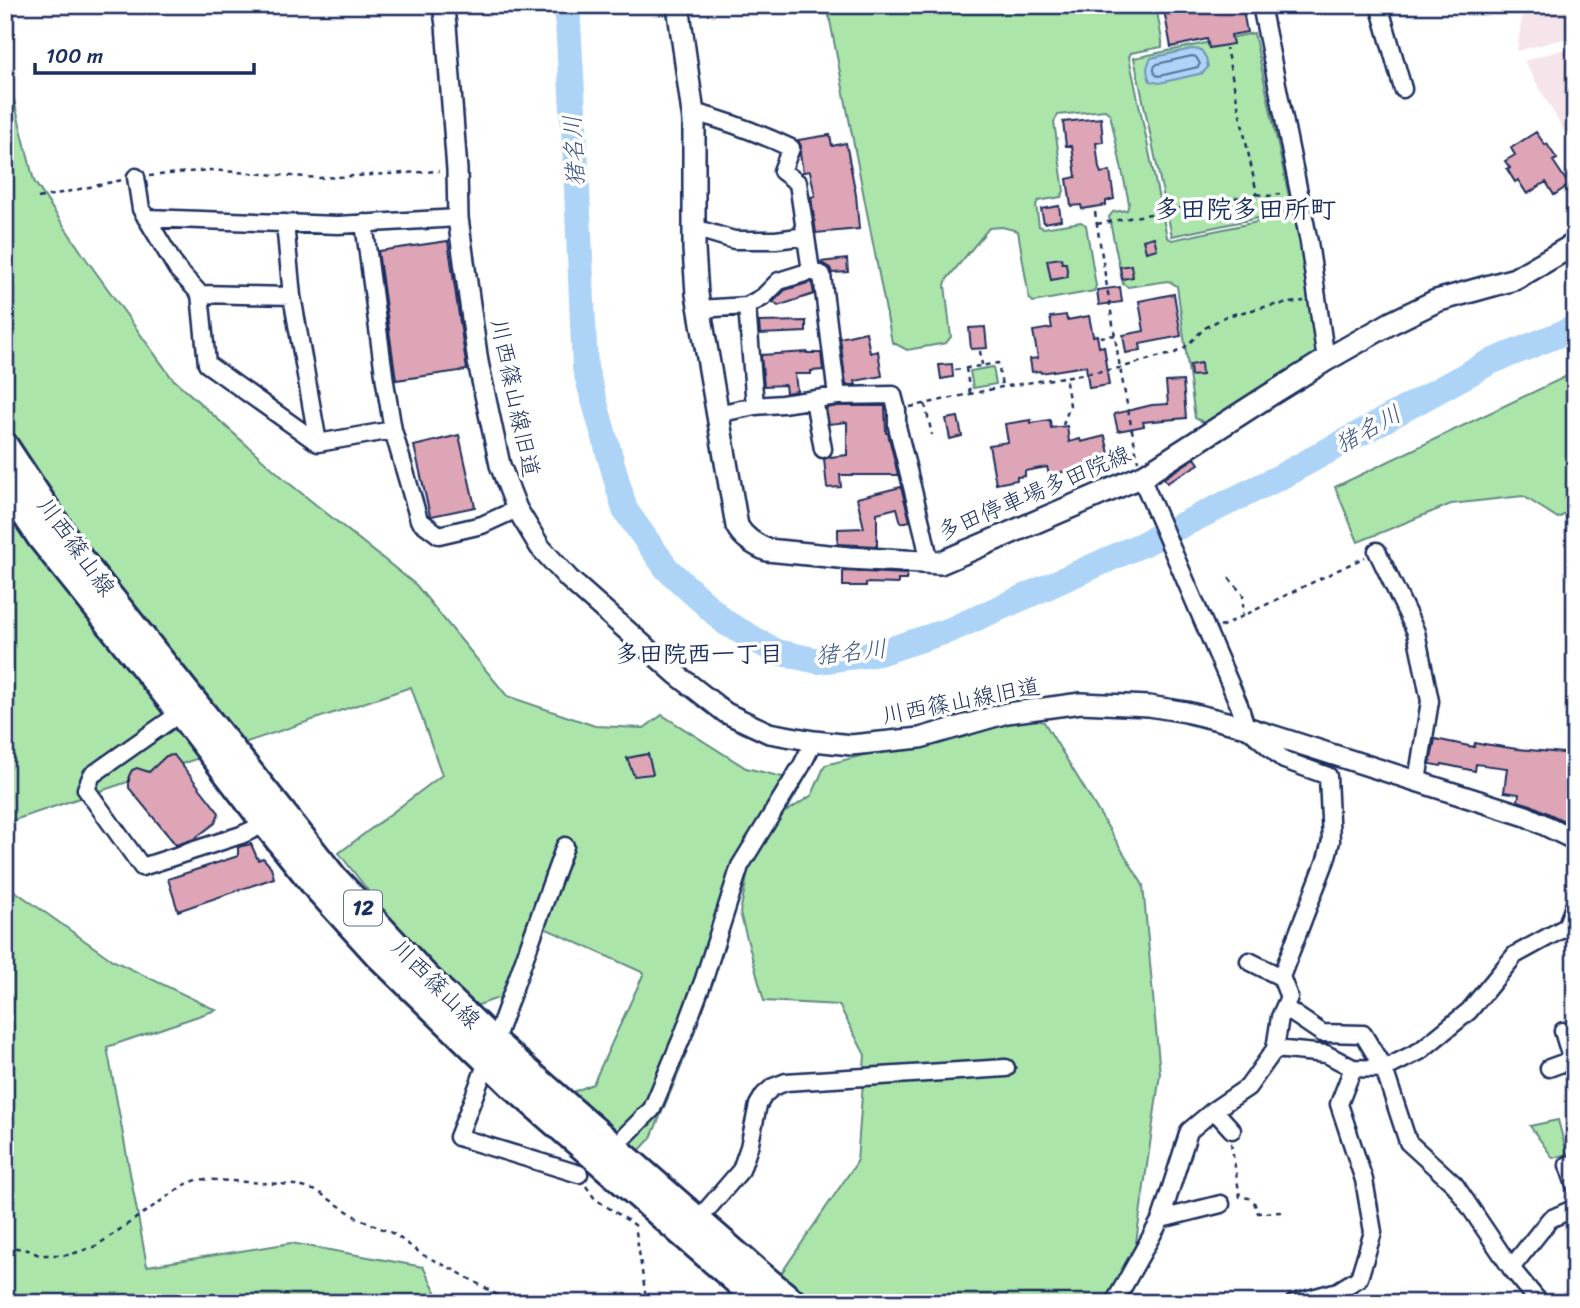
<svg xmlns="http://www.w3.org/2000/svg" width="1580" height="1308" viewBox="0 0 1580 1308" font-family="Sriracha,'Klee One',sans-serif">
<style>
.built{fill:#f5e4e9}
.green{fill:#abe5aa;stroke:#638a84;stroke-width:2}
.water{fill:#add4f7;stroke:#7392ba;stroke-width:2}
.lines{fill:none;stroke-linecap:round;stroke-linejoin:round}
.shore{stroke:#55719b;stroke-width:2}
.river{stroke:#add4f7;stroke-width:26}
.building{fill:#dda5b5;stroke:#1b2f5e;stroke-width:2}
.minor-casing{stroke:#1b2f5e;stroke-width:21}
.tertiary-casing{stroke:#1b2f5e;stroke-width:24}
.secondary-casing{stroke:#1b2f5e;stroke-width:26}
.primary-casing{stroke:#1b2f5e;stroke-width:30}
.path{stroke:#1b2f5e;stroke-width:2.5;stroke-dasharray:5 5;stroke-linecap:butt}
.minor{stroke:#fff;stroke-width:16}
.tertiary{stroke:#fff;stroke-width:19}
.secondary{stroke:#fff;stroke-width:21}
.primary{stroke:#fff;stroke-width:24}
.labels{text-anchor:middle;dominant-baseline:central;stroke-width:7;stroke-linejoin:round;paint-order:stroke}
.shield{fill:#fff;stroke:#5f6d8e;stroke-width:2}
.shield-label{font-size:21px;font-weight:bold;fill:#1b2f5e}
.street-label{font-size:23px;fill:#1b2f5e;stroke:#fff}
.water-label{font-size:24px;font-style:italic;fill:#405884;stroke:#fff}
.neighbourhood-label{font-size:24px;font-weight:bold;fill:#1b2f5e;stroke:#fff}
.quarter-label{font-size:26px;font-weight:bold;fill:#1b2f5e;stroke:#fff}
</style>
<rect width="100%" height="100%" fill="#fff"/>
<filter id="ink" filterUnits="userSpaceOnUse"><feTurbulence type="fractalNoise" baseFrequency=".0143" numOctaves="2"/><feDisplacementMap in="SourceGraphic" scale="14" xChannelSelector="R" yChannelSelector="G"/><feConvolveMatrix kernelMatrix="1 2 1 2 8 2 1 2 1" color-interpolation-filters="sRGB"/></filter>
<g filter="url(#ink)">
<path class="built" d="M1524,5h51v31l-58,15z
M1575,46v104l-51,-89z"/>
<path class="green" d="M827,5h329l6,36v6l-31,6 -2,4 38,180 5,3 118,-25 7,5 21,129 -3,8 -108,67 -12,-6 -18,-132 -9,-5 -40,6 -5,-3 -14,-67 4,-5 14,-2 2,-7 -19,-89 -5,-4 -47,5 -4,7 10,69 -3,6 -23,4 -2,4 3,21 4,2 38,-6 5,3 10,61 -2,5 -61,11 -4,-4 -11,-67 -16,-4 -13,1 -42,51 -2,6 6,52 -5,6 -39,7 -15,-8z
M1254,33l38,178 -120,25 -38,-178z
M5,64l29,117 50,75 88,122 118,106 126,101 91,111 88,30 49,2 18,-13 84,53 57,14 -17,30 26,-17 13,-30 193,-50 26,7 99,163 17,189 -31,218 -9,11h-359l96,-141 8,-107 -26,-50 -75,-4 -24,-88 7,-36 -9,15 -56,173 -31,73 -27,29 -76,-65 45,-18 51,-111 -108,-49 -29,71 -46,16 -122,-158 103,-78 -31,-88 -406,136z
M993,367l3,17 -23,4 -3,-17z
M1575,372v137l-17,9 -35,-22 -72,8 -93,38 -23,-55z
M5,884l107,76 104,50 -109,37 40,219 144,-23 132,24 19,36h-437z
M1558,1120l9,34 -14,4 -23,-32z"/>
<path class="water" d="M1192,49l9,1 5,8 2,9 -5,6 -44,10 -9,-2c-4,-10 -4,-14 1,-23z"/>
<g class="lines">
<path class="shore" d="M1192,56l4,1 4,7 -2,3 -39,9 -3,-1c-3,-4 -3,-8 1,-11z"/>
<path class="river" d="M567,5l8,140 10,223 40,142 42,59 59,54 51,29 41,9 61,-8 71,-23 193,-86 137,-67 208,-114 87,-35"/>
</g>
<path class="building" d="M1163,5h79l5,27 -16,3 2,9 -24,4 -2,-9 -36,8z
M1101,118l2,24 -7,1 3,25 2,5 9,-2 4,28 -8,2v4l-24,4 -1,-4 -10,1 -4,-27 9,-2 -4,-31h-6l-3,-24z
M1536,132l9,13 2,-1 10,15 -4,2 16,24 -15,10 -8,-13 -19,12 -9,-14 -3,2 -8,-13 3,-1 -5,-7 10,-6 -4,-7z
M830,135l2,11 14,-3 10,52 3,34 -43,4 -5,-36 4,-1 -5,-25 -7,1 -3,-18 1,-8 -3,-6z
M1059,206l2,14 -17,3 -3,-14z
M1154,237l3,12 -11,3 -3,-12z
M448,241l19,129 -71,10 -18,-129z
M1061,258l1,5h4l2,14 -17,3 -4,-20z
M847,259l1,13 -16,1 -2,-5 -10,-6z
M1131,265l2,12 -11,2 -2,-12z
M811,282l1,1 2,11 -36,12 -5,-4 12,-12z
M1120,287l2,15 -23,3 -2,-15z
M1174,294l7,42 -41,8 1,6 -15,3 -3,-18 21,-4 -5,-30z
M1066,315l1,5 22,-4 4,20 4,-1 2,12 5,-1 2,13h-1l4,26 -20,3 -3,-22 -45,7 -1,-2 -8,1 -2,-13 8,-1 -5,-27 19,-3 -2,-11z
M806,321v11l-46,2 -1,-12z
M985,327l2,21 -16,1 -2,-21z
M866,332l4,21 8,-2 4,25 -27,5 1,4h-10l-6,-47z
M807,352v1h14l2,17 -12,1v3h-16l2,17 -11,2 -1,-8 -21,1 -3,-31z
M1201,363l1,12 -11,1 -1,-11z
M952,364l1,13 -12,2 -2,-14z
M1183,381l3,37 -43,4 1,4 -26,5 -4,-17 38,-9 16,-1 -2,-22z
M838,406h47l1,27h2l10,42h-58l1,12 -14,1 -3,-29 6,-2 17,-2v-33l-18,2 -3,-16z
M958,417l4,19 -12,3 -4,-20z
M1031,420v3l19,-3 1,8 16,-2 2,16 11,-3 1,3 24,-6 5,22 -22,5 1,3 -40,9 -2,-8 -22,4v5l-8,1v3l-21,4 -7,-39 19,-3 -3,-18z
M459,435l16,72 -43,9 -2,-1 -16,-69z
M1195,458l4,6 -32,19 -3,-5z
M901,487l9,34 -9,2 -4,-15 -20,5v33l-39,-2v-15l26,-1 -7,-30z
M843,571l64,3 -1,6h-8v4l-32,-1v3h-23z
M1435,739l39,8 1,-4 9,2v-1l33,5 58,5v68l-11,-1 -33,-16 -13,-4 1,-7 -15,-2 3,-24 -31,-4 -1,7 -33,-7 -1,2 -11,-2z
M648,754l5,20 -19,2 -7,-18z
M174,755l45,58 -4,10 -21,16 -18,6 -47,-57v-12l3,-6 5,-2 12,4 17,-16z
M251,844l7,16 5,-2 8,9 3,11 -96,33 -10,-32 70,-23v-9z"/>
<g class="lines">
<defs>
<path id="minor" d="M1261,5l48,237 17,118
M1379,5l24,84
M693,112c34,9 66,21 98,36l-9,23 16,12 13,88 11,4 15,121
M136,177l5,32 36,60 23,25 7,70 111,79 75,-13
M146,218l192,7 120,-7
M285,223l7,73 26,147
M364,223l21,159 8,48 26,90 20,15 43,-10 35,-16
M694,228l40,12h42l30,-4
M200,294l92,2
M747,306l8,100
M699,309l48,-3 16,-9 16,-16 32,-10
M814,400l9,49
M717,414l38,-8 27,-2 55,-8 56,-1 4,15v16l26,105 7,32
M1377,551l39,81 14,69 -13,80
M180,713l-88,62 -6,14 56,78 99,-32 24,-11
M565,846c-36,97 -68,195 -107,291l121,37
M1249,961l32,16
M1285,1008l37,25 41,1 21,35 24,73 47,43 56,83
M1563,1031l12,40
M1275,1049l51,5 27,14
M1549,1068l22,-8
M1214,1110l18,20
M626,1135l26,-26 31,-74 21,-56 36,-113 62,-101 12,-24
M1575,1163l-7,2 7,20
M1161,1219l60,-15
M698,1220l43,-50 8,-23 9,-42 6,-10 9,-8 13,-5 220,-14
M1114,1303l47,-84 28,-88 25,-21 34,-23 27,-38 5,-32 9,-20 -8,-20 45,-117 5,-19 -3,-65 -44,-16 -38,-33 -7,-22 -98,-228
M1294,1303l44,-12 21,-13 14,-46 -9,-52 -25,-76 14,-36 31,1 36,-18 49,-40 46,-56 51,-28 9,-23
M1540,1303l-29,-35 39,-49 25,-11"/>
<path id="tertiary" d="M443,5l3,20 11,145 1,48 20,144 22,103 17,44 23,38 29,32 107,95 50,39 43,20 45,8 37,4 69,-7 87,-25 74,-10 68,3 37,6 60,15 280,89 49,24"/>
<path id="secondary" d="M678,5l16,116v128l3,45 40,232c6,11 18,19 30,24l82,8 91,5 205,-88 123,-79 58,-36 65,-37 45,-22 79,-22 60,-35"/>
<path id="primary" d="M5,445l71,108 259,325 90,97 70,67 264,231 36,30
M5,485l35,53 140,175 85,111 53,66 60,66 135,131 248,216"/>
</defs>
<use href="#minor" class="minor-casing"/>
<use href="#tertiary" class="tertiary-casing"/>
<use href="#secondary" class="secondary-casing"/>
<use href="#primary" class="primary-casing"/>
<path class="path" d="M149,176l60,-6 111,8 119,-7
M1257,194l11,2 12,-2
M38,198l84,-18
M1095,212l25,156 18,93
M1097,224l160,-30 -31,-146
M1100,337l16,-2
M980,351l2,14
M966,368l4,26
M955,370l43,-7 4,23
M925,404l7,31
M910,407l92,-20 118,-19 37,-11 16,-3 11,-6 21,-20 21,-12 43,-10 35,-5
M1063,425l7,-20 -5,-28
M1229,578l14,17v21
M1220,627l145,-70
M1231,1143l9,54 9,1 5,4 4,11 26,-1
M586,1186l9,13 40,26 11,73 -13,5
M5,1246l23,4 11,5h30l27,-9 88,-61 15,-6 96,6 22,6 39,26 38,17 29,21 33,16 43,25 4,7"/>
<use href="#minor" class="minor"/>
<use href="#tertiary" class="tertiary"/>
<use href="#secondary" class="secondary"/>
<use href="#primary" class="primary"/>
</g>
</g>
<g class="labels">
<rect class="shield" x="344" y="890.5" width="38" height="35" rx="5"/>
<g class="shield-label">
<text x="363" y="908">12</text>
</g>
<g class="street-label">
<text transform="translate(515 398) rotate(78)">川西篠山線旧道</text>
<text transform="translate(1034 493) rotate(-23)">多田停車場多田院線</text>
<text transform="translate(76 547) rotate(54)">川西篠山線</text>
<text transform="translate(961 701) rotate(-11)">川西篠山線旧道</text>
<text transform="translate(436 984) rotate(45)">川西篠山線</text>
</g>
<g class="water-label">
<text transform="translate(574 151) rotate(-93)">猪名川</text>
<text transform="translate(1368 429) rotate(-29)">猪名川</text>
<text transform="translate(851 652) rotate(-6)">猪名川</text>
</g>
<g class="neighbourhood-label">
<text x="699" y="654">多田院西一丁目</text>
</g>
<g class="quarter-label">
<text x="1245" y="209">多田院多田所町</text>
</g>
</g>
<rect width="1580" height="1308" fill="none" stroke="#fff" stroke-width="28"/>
<rect x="14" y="14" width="1552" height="1280" fill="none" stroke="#1b2f5e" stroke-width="2.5" filter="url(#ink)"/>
<path d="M35 63v10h219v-10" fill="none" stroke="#1b2f5e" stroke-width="3.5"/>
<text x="46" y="63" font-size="21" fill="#1b2f5e" stroke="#ffffff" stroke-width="5" paint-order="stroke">100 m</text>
</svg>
